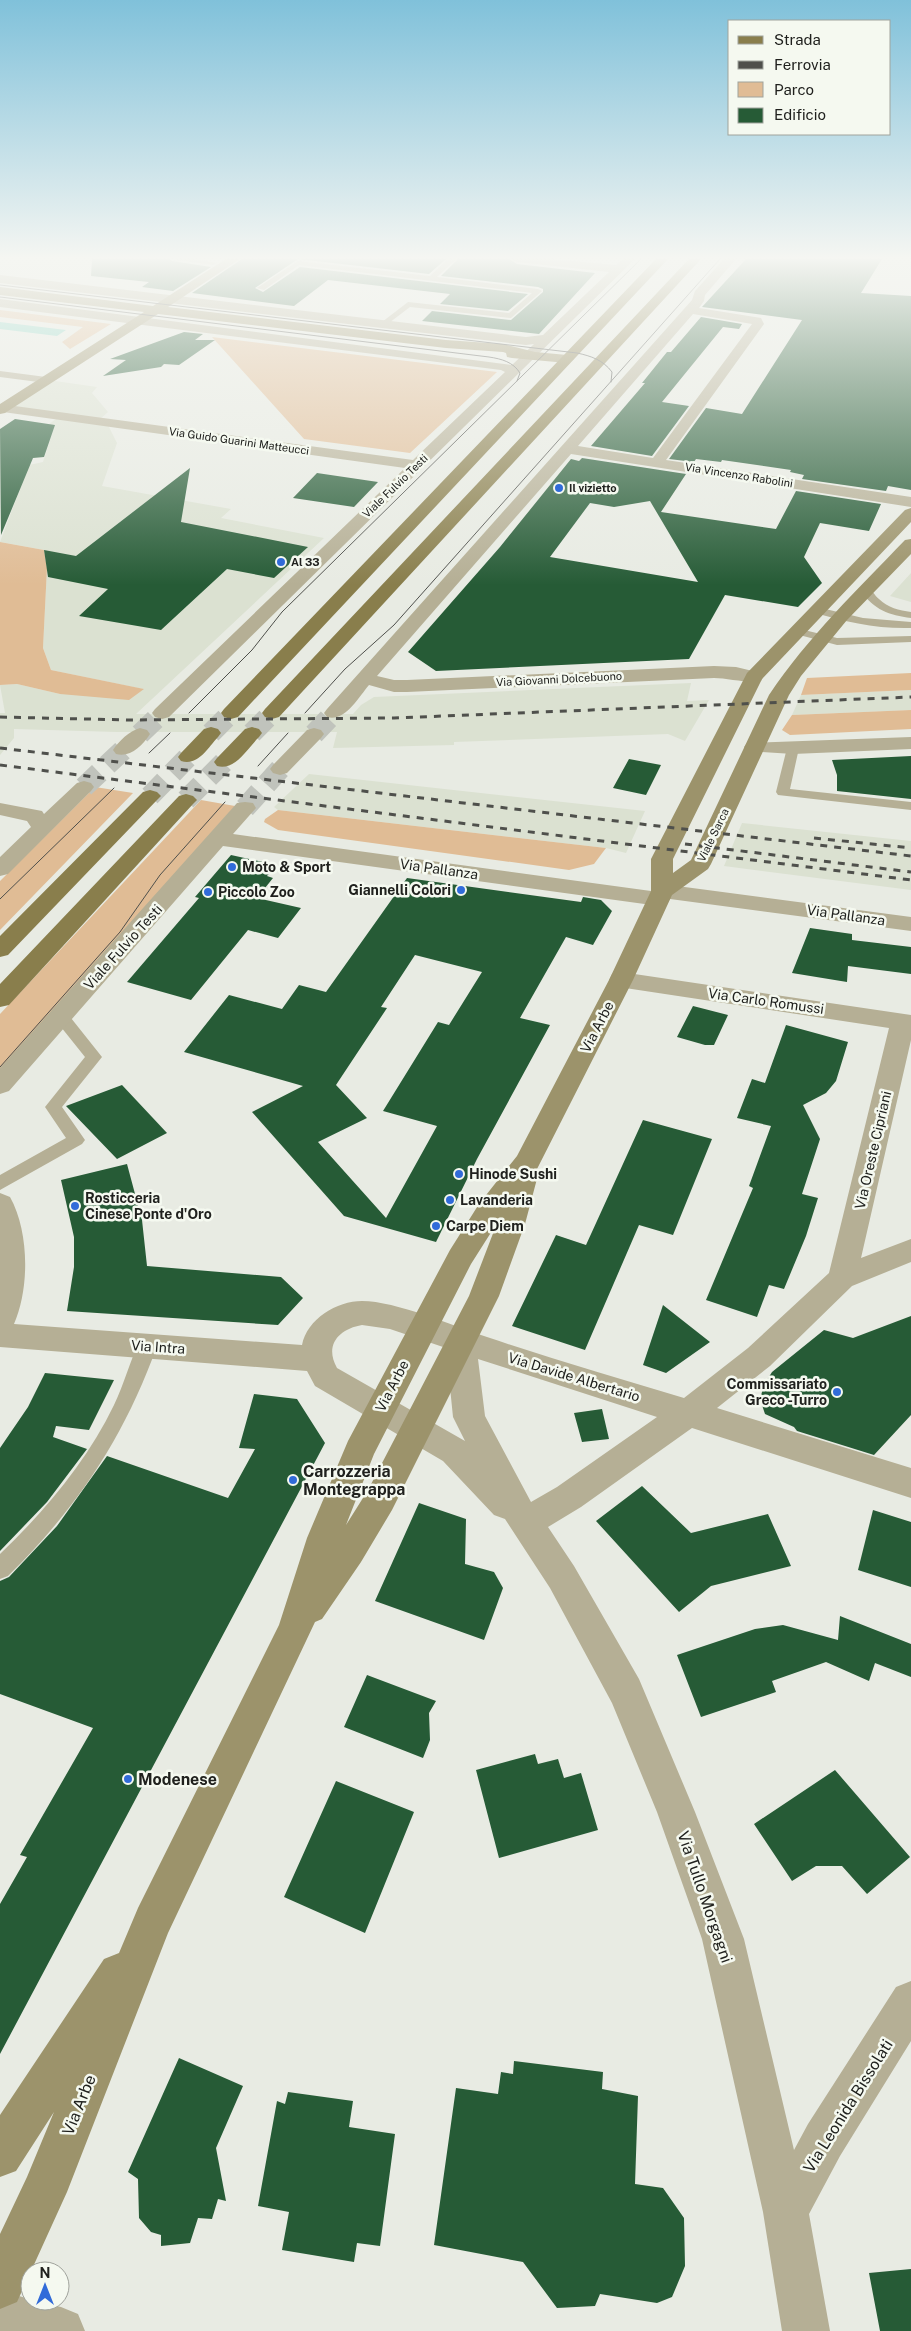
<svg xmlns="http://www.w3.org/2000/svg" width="911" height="2331" viewBox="0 0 911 2331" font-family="'Public Sans',sans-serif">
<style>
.built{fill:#dbe1d1}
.green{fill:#e0bc95}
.water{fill:#85d5c4}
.building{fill:#265b36;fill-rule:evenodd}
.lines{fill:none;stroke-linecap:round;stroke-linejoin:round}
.street-tunnel{stroke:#c0c3bc;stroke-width:21;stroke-dasharray:21 11;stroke-linecap:butt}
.primary-tunnel{stroke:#c0c3bc;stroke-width:21;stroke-dasharray:21 11;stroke-linecap:butt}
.lane{fill:#b5af95;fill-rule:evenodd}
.street{fill:#b5af95;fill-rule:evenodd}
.secondary{fill:#9c936b;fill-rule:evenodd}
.primary{fill:#897e4c;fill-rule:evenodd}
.tram{stroke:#4f504c;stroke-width:1}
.rail{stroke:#4f504c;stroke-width:3;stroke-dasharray:7 7;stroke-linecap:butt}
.poi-dot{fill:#316bd9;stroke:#f5f9f0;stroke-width:2}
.labels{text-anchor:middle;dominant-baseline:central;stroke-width:5;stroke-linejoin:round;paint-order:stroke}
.far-street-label{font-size:11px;fill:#20211e;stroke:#f5f9f0}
.far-poi-label{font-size:11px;font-weight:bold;fill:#20211e;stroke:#f5f9f0;text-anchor:start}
.poi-label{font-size:14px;font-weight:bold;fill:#20211e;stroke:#f5f9f0;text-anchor:start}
.street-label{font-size:14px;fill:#20211e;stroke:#f5f9f0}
.near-poi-label{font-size:16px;font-weight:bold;fill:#20211e;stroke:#f5f9f0;text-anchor:start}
.near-street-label{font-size:16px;fill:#20211e;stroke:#f5f9f0}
</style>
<rect width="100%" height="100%" fill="#e8ebe3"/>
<path class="built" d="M48,380l49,7 -5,6 16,19 -9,8 -94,-13z
M60,416l47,7 10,20 -15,43 129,23 -10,9 103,20 -188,176h217l8,-9 13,-8 317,-14 -4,18 22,-1 -24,41 -17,-7 -214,8v3l-121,3 4,-16h-220l-103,-3v9l-14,17v-42h5l-5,-28 17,-1 43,10 83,-5 -92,-19 -8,-22 4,-80 -3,-18 -44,-8 29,-77 14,-3 11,-34 -5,-4z
M911,573v29l-21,-6z
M911,690v20l-119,5 9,-20z
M309,774l336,37 -19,42 -20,-5 -328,-38 -4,-3z
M742,823l169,18v49l-187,-24z"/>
<path class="green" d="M0,310l111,14 -41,25 -8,-7 21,-15 -83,-10z
M212,337l285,35 -87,81 -106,-14z
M0,542l44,8 3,18 -4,80 8,22 93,19 -15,11 -69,-6 -43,-10 -17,1z
M911,673v17l-110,5 6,-17z
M911,710v19l-121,6 -8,-5 10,-15z
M95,787l38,6 -133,137v-49z
M201,800l34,6 -235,268v-60z
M278,810l328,38 -12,16 -25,6 -291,-40 -14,-8 1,-3z"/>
<path class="water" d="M0,322l66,8 -9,6 -57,-7z"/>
<path class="building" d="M92,259h78l2,2 39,6 -38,24 -31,-4 7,-5 -58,-6z
M242,259h204l-17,15 -131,-15 -43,29 8,4 37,-25 228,27 -20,17 -68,-7 10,-10 -122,-14 -34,26 -102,-13z
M458,259h51l8,5 78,9 -56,61 -117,-13 10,-10 79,9 32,-28v-3l-5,-2 -97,-11z
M746,259h136l-21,34 50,3v194l-23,-4 -2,5 -84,-12 2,-4 -14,-3 1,-2 -69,-10 -1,2 -25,-3 -2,3 -25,-3 37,-51 36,6 60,-94 -100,-13z
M701,317l41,7 -3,5 -16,-2 -61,75 27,4 -37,50 -61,-10 54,-63h-3l25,-31h4z
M184,332l19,2 -8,6h20l-36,25 -15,-1 -3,3 -58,9 23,-16 -16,-1z
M15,419l40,6 -11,32 -11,1 -32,77 -1,-106z
M582,458l104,16 -25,38 115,17 20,-38 85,13 -12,27 -49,-8 -16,34 18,26 -24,24 -73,-12 -36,64 -253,12 -28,-19 92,-105 71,-88 8,2zM650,501l48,81 -148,-25 40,-54 24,4z
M190,468l-9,54 127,25 -34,31 -47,-9 -66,61 -82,-14 29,-27 -60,-12 -4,-27 32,6z
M317,473l61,9 -24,25 -61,-9z
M911,756v43l-74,-8v-16l-5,-15z
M629,759l32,6 -15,30 -33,-7z
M231,855l45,10 -9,11 6,2 -16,20 44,10 -23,30 -30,-8 -57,70 -64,-18 72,-84 -4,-1z
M407,878l174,24 2,-5 18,3 11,11 -19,34 -27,-8 -46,81 30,7 -73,134 -41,83 -92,-26 -92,-104 51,-26 -119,-34 45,-57 53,14 17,-24 27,7zM415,955l67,17 -33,53 -11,-3 -55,89 54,15 -51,92 -68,-76 49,-24 -31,-33 51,-77 -6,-1z
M810,928l42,6v6l59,7v27l-63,-8 -1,16 -55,-9z
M693,1006l35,9 -14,30h-9l-28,-8z
M786,1025l62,17 -12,39 -10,12 -23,12 17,34 -18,55 16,4 -12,38 -22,53 -15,-4 -12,32 -51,-17 47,-112 -4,-2 22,-60 -34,-8 15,-39 13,4z
M122,1085l45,48 -50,26 -51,-53z
M643,1120l69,19 -39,96 -34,-10 -54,125 -73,-24 44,-91 30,10z
M127,1164l15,56 5,46 134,11 22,21 -25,27 -211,-14 7,-44v-30l-13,-57z
M663,1305l47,37 -44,31 -23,-8z
M911,1316v99l-37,40 -77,-24 -3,-4 -29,-13 -5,-15 4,-14 8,-13 52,-42 29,8z
M45,1373l69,7 -25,50 -33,-4 -3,11 34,12 -40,53 -47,49v-103l28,-41z
M254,1394l43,5 28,44 -325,611v-150l27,-47 -7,-2 73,-127 -93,-34v-113l9,-4 48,-51 50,-70 121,42 27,-49 -16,-1z
M602,1409l7,30 -27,3 -8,-29z
M642,1486l49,47 77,-19 23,52 -80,20 -32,26 -83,-91z
M419,1503l47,16 -1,45 29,8 9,16 -19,52 -109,-39z
M873,1510l38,12v65l-53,-17z
M840,1616l71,28v33l-36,-14 -6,18 -43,-19 -54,19 4,11 -75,25 -24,-62 78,-26 28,-4 55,15z
M367,1675l69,26 -7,12 1,27 -7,18 -79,-31z
M535,1754l3,10 20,-5 6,19 17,-5 17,57 -99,28 -23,-88z
M835,1770l75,87 -43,37 -25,-28h-26l-24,15 -38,-57z
M336,1781l78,31 -49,121 -81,-36z
M179,2058l64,28 -27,62 10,53 -8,-2 -6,20 -14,-1 -8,25 -29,3v-11l-10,-3 -12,-14 -1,-39 -10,-7z
M514,2061l89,11 -1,17 36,7 -3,88 28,4 21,30 1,48 -13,31 -15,6 -57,-9 -5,12 -38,2 -34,-46 -89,-17 22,-157 42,6 3,-22 12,2z
M288,2092l65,9 -4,26 46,7 -15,112 -23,-3 -3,19 -72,-12 7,-38 -31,-6 19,-105 8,3z
M911,2269v62h-31l-11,-58z"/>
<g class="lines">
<path class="street-tunnel" d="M140,734l22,-21
M314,734l20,-21
M84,787l39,-37
M245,808l35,-39"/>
<path class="primary-tunnel" d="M211,733l20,-20
M252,733l20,-20
M150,796l38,-39
M186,800l38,-38"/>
<path class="lane" d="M172,259h22l23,4 -4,2z
M448,259h8l-19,18 101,12 4,2 -31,27 -101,-11 -25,19 -4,-2 1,-2 26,-20 101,11 23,-20 -233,-28 -35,25 -7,-2 41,-27 132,15z
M0,371l46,6 4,3 -4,3 -46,-6z
M867,588c6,2 7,7 12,11 9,9 20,11 32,13v6c-22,-3 -37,-8 -50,-27z
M817,607l46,11 48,4v6c-34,1 -66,-6 -98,-16l-2,-2 2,-2z
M796,628l41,10 74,-2v6l-74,3 -45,-12 -2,-2z
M793,744l6,4 -9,41 121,13v8l-133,-15 -2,-3 11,-44z
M61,1012l6,1 35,44 -40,50 23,33 -3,4 -82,46v-15l66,-37 -21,-31 40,-50 -32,-40 2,-4z
M147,1338l7,2 3,6c-33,92 -80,162 -149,230l-8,3v-25c45,-43 87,-93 114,-149 10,-21 16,-44 26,-65z"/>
<path class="street" d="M511,259h39l66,6 7,-6h12l-466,458 -7,2 -7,-2 -3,-4 3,-4 250,-241 -402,-56h-3v-8l413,56 92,-88 -4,-2 -501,-63v-8l512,66 22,-21 -8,1 -526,-62v-8l526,62 17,-2 66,-63 -92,-10z
M724,259h12l-31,36 -1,6 -5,7 62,10 3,6 -98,136 245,37v10l-340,-53 -194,222 17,4h13l307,-14 22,1 25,6 2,4 -2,4c-11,3 -34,-3 -47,-3l-307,14h-13l-25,-7c-11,13 -24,37 -42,32l-3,-4 3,-4 365,-409 3,-9zM693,314l59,10 -99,134 -75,-12z
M140,728l7,2 3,4c-8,12 -20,24 -34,20l-3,-4c6,-9 16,-19 27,-22z
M314,728l7,2 3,4 -3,4 -34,35 -7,2 -7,-2 -3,-4 3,-4 34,-35z
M911,737v12l-118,5 -46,-3 -3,-4 3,-4z
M84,781l7,2 3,4 -3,4 -83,83 -8,2v-19l31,-30 -4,-6 -27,-6v-12l42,8 2,3 33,-31z
M245,802l8,1 3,5 -23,26 418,57 3,-5 8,-2 249,33v14l-241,-32 -3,5 -8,2 -436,-60 -214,245 -9,3v-26l237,-265z
M621,972l290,43v25l-50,218 50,-19v23l-59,24 -82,80 -53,42 194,60v30l-219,-70 -111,79 -33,20 26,39 65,113 56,133 49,127 50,211 14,-26 88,-137 15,-6v60l-71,115 -31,58 21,117h-48l-19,-119 -61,-273 -45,-127 -45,-109 -62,-115 -45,-69 -11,-4 -51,-54 -128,-75 -8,-15 -307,-24v-154l10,4c19,34 20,90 4,127l288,21c5,-26 35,-44 60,-44 34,0 91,25 125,36 65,22 131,41 197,61l64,-50 81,-75 60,-245 -277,-42 -3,-6 3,-6zM362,1325l28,4 56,19 7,69 12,24 -128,-73c-13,-23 2,-39 25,-43zM478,1359l179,58 -100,70 -26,15 -46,-86z
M0,2291l30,8v2l31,6 17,7 7,17h-85z"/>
<path class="secondary" d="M226,259h14l-72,48 278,33 57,4 32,8 32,3 7,4 -7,4 -55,-5 -5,-1 -1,-4 -3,-1 -57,-4 -288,-34 -153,99 -5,1v-10l144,-92 -144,-17v-8l153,19z
M911,508v14l-149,157 -89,180v14l18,-13 78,-165c39,-58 88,-105 136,-155l6,-1v15l-64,66 -46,56 -12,19 -78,169 -3,5 -36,26 -39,85 -97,191 2,4 -13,49 -26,72 -107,214 -31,52 -39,57 -7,3 -147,311 -101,259 -50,110 -17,7v-75l27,-57 27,-65 -38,59 -16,6v-62l104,-156 15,-6 19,-45 141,-283 28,-87 41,-97 102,-191 29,-46 38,-48 92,-176 42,-89v-32l96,-186 158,-163zM497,1223l-28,73 -101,194 -22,35 28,-71 97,-190z"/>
<path class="primary" d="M656,259h12l-430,458 -7,2 -7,-2 -3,-4 3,-4z
M689,259h12l-422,458 -7,2 -7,-2 -3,-4 3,-4z
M211,727l7,2 3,4 -3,4c-11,12 -20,29 -37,24l-3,-4 3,-4 23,-24z
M252,727l7,2 3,4 -3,4c-12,12 -24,34 -42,29l-3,-4 3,-4 28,-29z
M150,790l7,2 4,4 -4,4 -149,155 -8,2v-21l143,-144z
M186,794l7,2 4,4 -4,4 -184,201 -9,2v-23l179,-188z"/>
<path class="tram" d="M0,285l577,68c14,3 26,7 35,19l-1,10
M0,297l489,60c13,2 24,5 31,16l-3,8
M189,713l63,-63 30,-38 359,-353
M305,713l40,-44 49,-44 326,-366
M149,753l21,-20
M258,766l30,-33
M0,899l114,-111
M0,1067l120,-135 40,-57 65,-73"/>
<path class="rail" d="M0,717l129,3 265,-2 517,-21
M0,748l911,108
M0,765l911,115
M814,838l97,10
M685,844l226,28"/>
</g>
<linearGradient id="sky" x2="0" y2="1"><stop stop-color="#80c1da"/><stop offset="0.44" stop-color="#f5f6f2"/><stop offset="1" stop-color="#f5f6f2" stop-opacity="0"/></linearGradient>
<rect width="911" height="585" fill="url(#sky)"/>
<g class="poi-dot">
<circle cx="559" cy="488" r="5"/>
<circle cx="281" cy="562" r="5"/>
<circle cx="232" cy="867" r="5"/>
<circle cx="461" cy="890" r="5"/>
<circle cx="208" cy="892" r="5"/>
<circle cx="459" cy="1174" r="5"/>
<circle cx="450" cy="1200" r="5"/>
<circle cx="75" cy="1206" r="5"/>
<circle cx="436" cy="1226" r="5"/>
<circle cx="837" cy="1392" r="5"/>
<circle cx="293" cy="1480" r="5"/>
<circle cx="128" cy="1779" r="5"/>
</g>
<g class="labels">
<g class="far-street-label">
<text transform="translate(239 441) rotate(8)">Via Guido Guarini Matteucci</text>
<text transform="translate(739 475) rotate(9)">Via Vincenzo Rabolini</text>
<text transform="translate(395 486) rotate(-44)">Viale Fulvio Testi</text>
<text transform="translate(559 679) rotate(-3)">Via Giovanni Dolcebuono</text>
<text transform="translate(713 835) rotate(-64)">Viale Sarca</text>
</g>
<g class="far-poi-label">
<text x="569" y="488">Il vizietto</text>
<text x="291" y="562">Al 33</text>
</g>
<g class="poi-label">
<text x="242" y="867">Moto &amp; Sport</text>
<text x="451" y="890" text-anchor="end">Giannelli Colori</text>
<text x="218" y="892">Piccolo Zoo</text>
<text x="469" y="1174">Hinode Sushi</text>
<text x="85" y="1198">Rosticceria<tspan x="85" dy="16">Cinese Ponte d'Oro</tspan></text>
<text x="460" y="1200">Lavanderia</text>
<text x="446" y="1226">Carpe Diem</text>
<text x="827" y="1384" text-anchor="end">Commissariato<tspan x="827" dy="16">Greco -Turro</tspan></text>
</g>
<g class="street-label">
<text transform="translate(439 869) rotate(8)">Via Pallanza</text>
<text transform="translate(846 915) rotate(8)">Via Pallanza</text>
<text transform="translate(123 947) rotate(-48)">Viale Fulvio Testi</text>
<text transform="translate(766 1001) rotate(8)">Via Carlo Romussi</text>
<text transform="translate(597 1027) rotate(-63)">Via Arbe</text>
<text transform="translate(873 1150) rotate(-77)">Via Oreste Cipriani</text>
<text transform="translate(158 1347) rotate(4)">Via Intra</text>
<text transform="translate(574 1377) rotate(17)">Via Davide Albertario</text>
<text transform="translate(392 1386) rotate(-63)">Via Arbe</text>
</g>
<g class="near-poi-label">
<text x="303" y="1471">Carrozzeria<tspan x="303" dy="18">Montegrappa</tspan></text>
<text x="138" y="1779">Modenese</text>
</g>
<g class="near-street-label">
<text transform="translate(705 1897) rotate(71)">Via Tullo Morgagni</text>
<text transform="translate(79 2105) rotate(-68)">Via Arbe</text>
<text transform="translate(848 2106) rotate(-58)">Via Leonida Bissolati</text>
</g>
</g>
<rect x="728" y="20" width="162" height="115" fill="#f5f9f0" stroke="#a0a39c"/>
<rect x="738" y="36" width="25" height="8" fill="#897e4c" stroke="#a0a39c"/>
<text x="774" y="45" font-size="15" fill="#20211e">Strada</text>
<rect x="738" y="61" width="25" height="8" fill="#4f504c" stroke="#a0a39c"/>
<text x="774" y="70" font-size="15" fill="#20211e">Ferrovia</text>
<rect x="738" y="82" width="25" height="15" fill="#e0bc95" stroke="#a0a39c"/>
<text x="774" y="95" font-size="15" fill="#20211e">Parco</text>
<rect x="738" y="108" width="25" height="15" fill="#265b36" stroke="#a0a39c"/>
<text x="774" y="120" font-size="15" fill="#20211e">Edificio</text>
<g transform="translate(45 2286)"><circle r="24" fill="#f5f9f0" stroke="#a0a39c"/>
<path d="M0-4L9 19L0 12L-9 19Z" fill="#316bd9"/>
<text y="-8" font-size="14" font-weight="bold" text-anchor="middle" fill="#20211e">N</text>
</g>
</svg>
